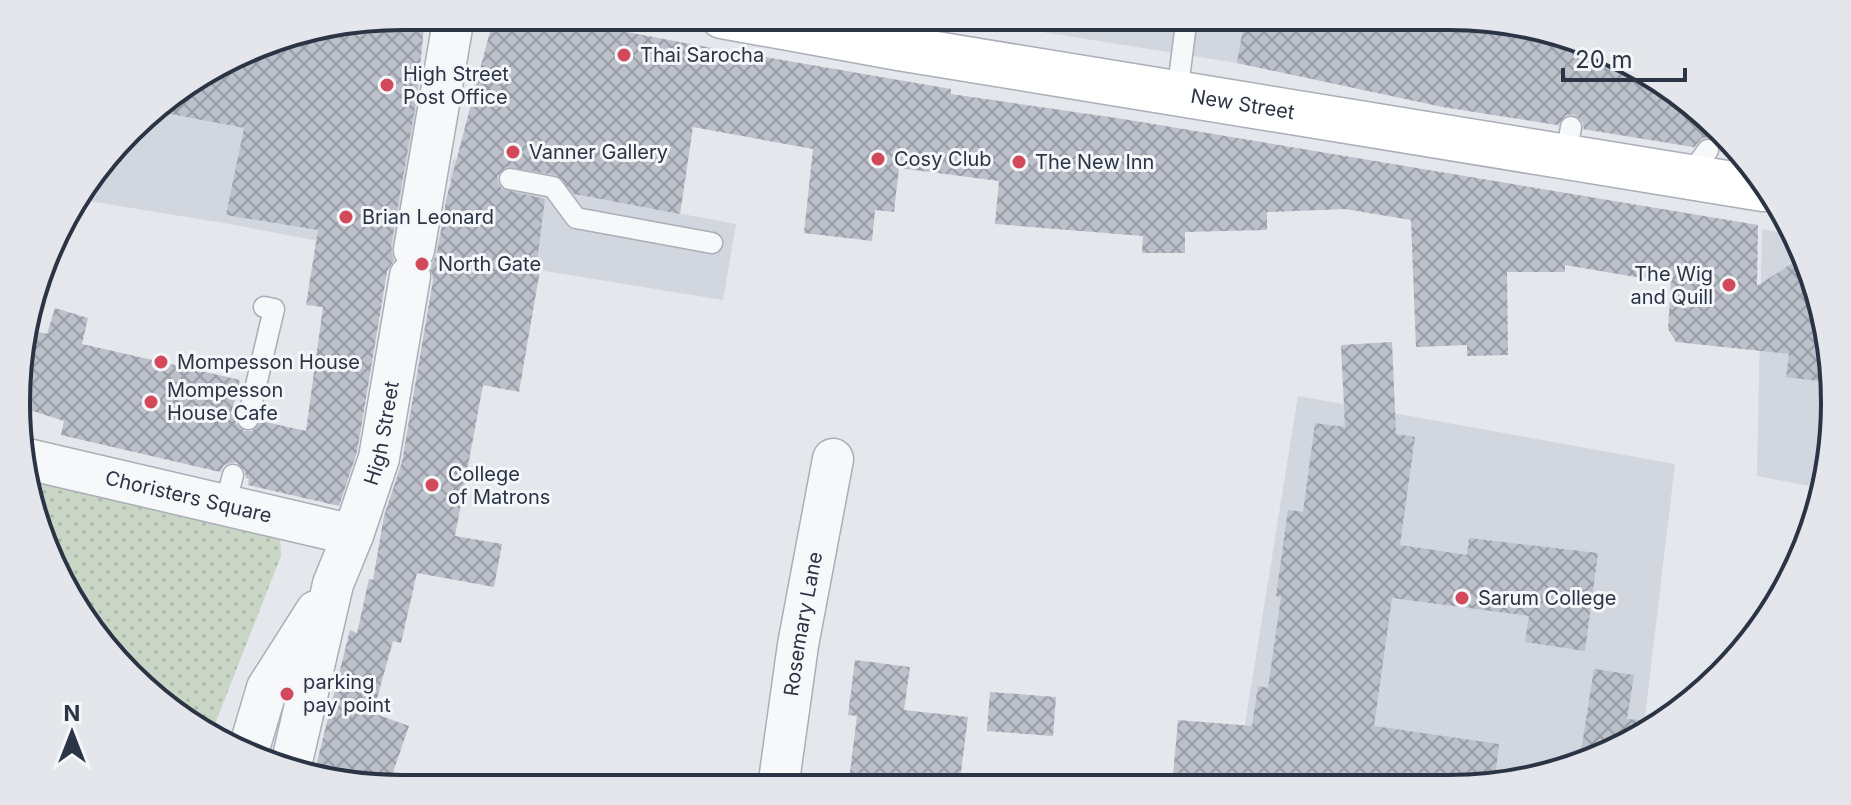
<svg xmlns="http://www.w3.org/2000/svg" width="1851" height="805" viewBox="0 0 1851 805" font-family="Inter,sans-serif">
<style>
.built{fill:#d2d6de}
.grass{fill:url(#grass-dots)}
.building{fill:url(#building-cross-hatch)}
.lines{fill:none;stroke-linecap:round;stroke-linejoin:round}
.lane-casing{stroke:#a9aeb7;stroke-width:23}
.street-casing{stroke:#a9aeb7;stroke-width:43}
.secondary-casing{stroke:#a9aeb7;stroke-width:47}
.lane{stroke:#f7f8fa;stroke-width:20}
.street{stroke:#f7f8fa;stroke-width:40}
.secondary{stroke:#fff;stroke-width:44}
.poi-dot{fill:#d1495b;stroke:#f4f6f9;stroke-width:3}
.labels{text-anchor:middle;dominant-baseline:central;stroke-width:6;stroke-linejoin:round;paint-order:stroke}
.poi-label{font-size:20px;fill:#2b3445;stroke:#f4f6f9;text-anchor:start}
.street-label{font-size:20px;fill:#2b3445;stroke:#f4f6f9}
.rim{fill:none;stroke:#2b3445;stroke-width:4}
</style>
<defs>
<pattern id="grass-dots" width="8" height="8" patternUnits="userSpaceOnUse" patternTransform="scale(2)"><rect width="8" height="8" fill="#c9d6c5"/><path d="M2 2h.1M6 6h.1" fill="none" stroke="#adb8ab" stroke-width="1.8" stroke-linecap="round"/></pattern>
<pattern id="building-cross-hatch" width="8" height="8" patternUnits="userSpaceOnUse" patternTransform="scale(2)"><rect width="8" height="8" fill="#bbc0ca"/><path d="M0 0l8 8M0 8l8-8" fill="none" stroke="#989da6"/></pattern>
</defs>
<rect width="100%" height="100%" fill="#e4e7ec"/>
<path class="built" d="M402,16h23l-22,233 -10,-2 -1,8 -168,-32 -148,-24 72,-87 130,-75z
M494,16h47l101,19 -17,88 -46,72 157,29 -13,76 -289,-47 5,-17 3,1 12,-56h-5l4,-22 5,1z
M943,16h506l124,21 131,75 31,42 -292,-47 -206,-44z
M1762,229l34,6 38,143 -14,110 -63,-12z
M1298,396l377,68 -32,269 -46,26 -98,27h-264z"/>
<path class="grass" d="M23,477l257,60 1,19 -68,173 -4,3 -42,-23 -99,-113z"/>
<path class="building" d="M402,16h23l-8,81 -26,149 3,14 -7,12 -30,180 -18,54 -91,-21 1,-6 -3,-1 -1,-7 -9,-9 -12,3 -4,7 -159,-37 3,-14 -41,-13v-80l24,6 8,-26 33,10 -6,26 158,36 -9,34 5,1v8l8,8h8l9,-10 45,10 17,-124 -17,-2 12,-75 -92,-15 18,-87 -94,-18 128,-73z
M494,16h47l160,30 250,43v5l172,25 635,106 -1,61 45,-29 32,126 -48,-6 3,-23 -113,-12 -8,-13 3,-46 -106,-18v7h-58l1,83 -41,1v-11l-51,2 -5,-127 -66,-11 -78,3v18l-82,2v21h-43l1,-17 -148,-12 4,-43 -100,-13 -5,44 -19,-2 -3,31 -68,-8 9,-84 -120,-22 -13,87 -106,-20 -18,-19 -50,-8 -9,9 1,7 4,6 43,10 -9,70 4,1 -21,122 -36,-7 -28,151 47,8 -8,43 -77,-14 -16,70 -8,-2 -20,72 36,13 -21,61 -74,-13 36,-144 7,3 12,-54 4,1 11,-64 18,-54 31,-182 -3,-14 7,-12 9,-54z
M1245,16h204l124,21 131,75 32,42 -15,-2 -1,-8 -10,-7 -8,1 -8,9 -110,-18 -1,-7 -9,-8 -8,1 -8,10 -115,-18 -206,-44z
M1392,342l4,92 19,3 -15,108 67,10 2,-17 129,15 -13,98 -60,-9 4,-26 -137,-18 -18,128 125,18 -5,42 -322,1 6,-67 74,6 6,-40 10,2 13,-91 -5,-1 12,-86 15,2 12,-89 30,4 -4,-82z
M855,660l55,7 -6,43 64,7 -9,70 -111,1 9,-72 -9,-1z
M1594,669l40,6 -7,44 34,3 -64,37 -18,5z
M990,692l66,5 -3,39 -66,-5z"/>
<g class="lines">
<defs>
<path id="lane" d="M1177,94l10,-78
M1566,157l5,-30
M1688,177l20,-27
M510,179l43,8 23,31 136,25
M248,419l26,-110 -10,-2
M225,505l8,-30"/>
<g id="street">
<path d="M414,250l40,-234"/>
<path id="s1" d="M23,458l330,77"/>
<path d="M248,752l19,-64 49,-77"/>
<path id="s2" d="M290,770l43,-186 20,-49 26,-77 31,-182"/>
<path id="s3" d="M778,788l20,-143 35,-186"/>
</g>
<g id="secondary">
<path id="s4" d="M722,16l177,32 864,141"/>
</g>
</defs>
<use href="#lane" class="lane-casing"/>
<use href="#street" class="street-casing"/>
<use href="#secondary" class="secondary-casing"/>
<use href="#lane" class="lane"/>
<use href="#street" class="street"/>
<use href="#secondary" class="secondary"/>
</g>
<g class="poi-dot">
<circle cx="624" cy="55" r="8"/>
<circle cx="387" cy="85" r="8"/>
<circle cx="513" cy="152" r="8"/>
<circle cx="878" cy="159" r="8"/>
<circle cx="1019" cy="162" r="8"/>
<circle cx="346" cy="217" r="8"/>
<circle cx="422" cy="264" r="8"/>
<circle cx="1729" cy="285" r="8"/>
<circle cx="161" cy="362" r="8"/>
<circle cx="151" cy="402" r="8"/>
<circle cx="432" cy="485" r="8"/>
<circle cx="1462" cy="598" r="8"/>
<circle cx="287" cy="694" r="8"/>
</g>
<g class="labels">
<g class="poi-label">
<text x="640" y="55">Thai Sarocha</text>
<text x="403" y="74">High Street<tspan x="403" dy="23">Post Office</tspan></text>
<text x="529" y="152">Vanner Gallery</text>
<text x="894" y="159">Cosy Club</text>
<text x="1035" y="162">The New Inn</text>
<text x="362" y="217">Brian Leonard</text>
<text x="438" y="264">North Gate</text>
<text x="1713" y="274" text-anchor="end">The Wig<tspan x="1713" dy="23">and Quill</tspan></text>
<text x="177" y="362">Mompesson House</text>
<text x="167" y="390">Mompesson<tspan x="167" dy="23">House Cafe</tspan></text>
<text x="448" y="474">College<tspan x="448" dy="23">of Matrons</tspan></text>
<text x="1478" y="598">Sarum College</text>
<text x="303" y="682">parking<tspan x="303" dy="23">pay point</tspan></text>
</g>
<g class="street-label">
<text stroke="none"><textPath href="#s4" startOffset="528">New Street</textPath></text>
<text stroke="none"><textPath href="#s2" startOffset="350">High Street</textPath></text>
<text stroke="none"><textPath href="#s1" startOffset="170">Choristers Square</textPath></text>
<text stroke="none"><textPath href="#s3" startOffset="166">Rosemary Lane</textPath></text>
</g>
</g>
<path d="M0 0H1851V805H0ZM402 30H1449A372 372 0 0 1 1821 402V403A372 372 0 0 1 1449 775H402A372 372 0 0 1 30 403V402A372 372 0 0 1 402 30Z" fill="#e4e6eb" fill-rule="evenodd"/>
<path class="rim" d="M402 30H1449A372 372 0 0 1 1821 402V403A372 372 0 0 1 1449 775H402A372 372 0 0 1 30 403V402A372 372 0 0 1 402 30Z"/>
<g transform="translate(72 733)" stroke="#f4f6f9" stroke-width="6" paint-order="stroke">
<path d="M0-6L14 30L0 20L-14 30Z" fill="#2b3445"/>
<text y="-12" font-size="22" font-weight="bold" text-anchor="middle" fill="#2b3445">N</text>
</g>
<path d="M1563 68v12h122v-12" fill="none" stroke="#2b3445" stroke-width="4"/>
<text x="1575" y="68" font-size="24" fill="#2b3445" stroke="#f4f6f9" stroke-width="6" paint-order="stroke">20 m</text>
</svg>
